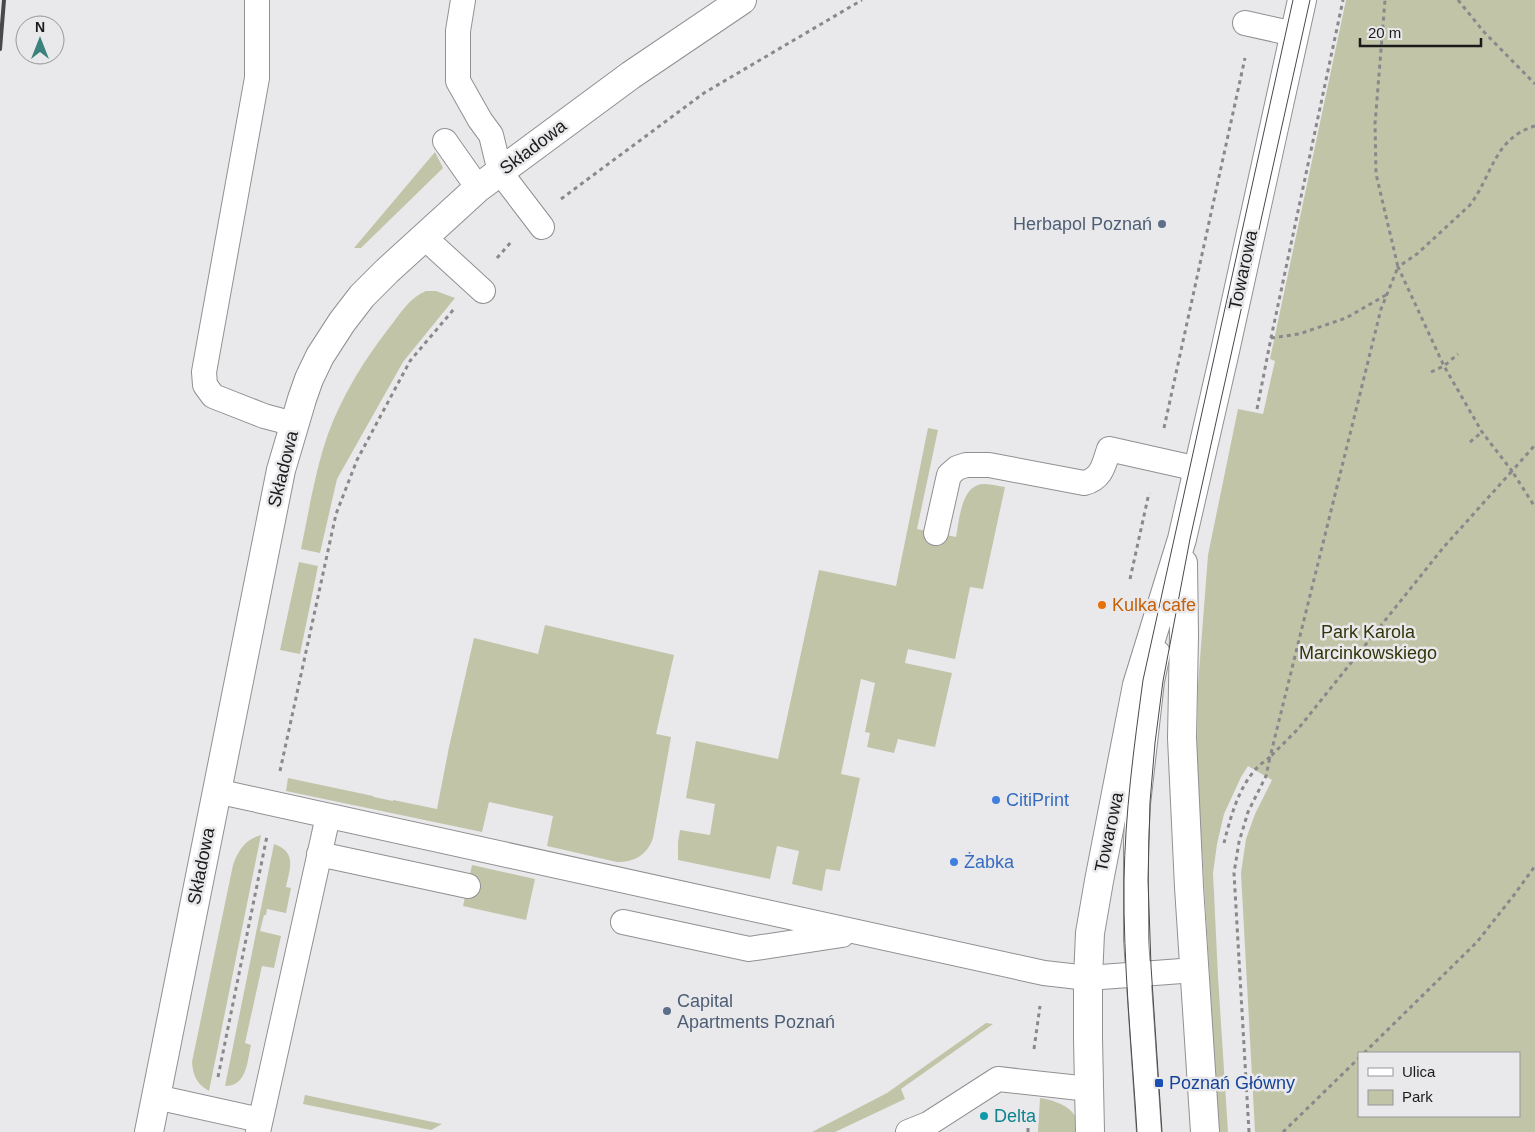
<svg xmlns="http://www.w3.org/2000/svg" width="1535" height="1132" viewBox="0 0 1535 1132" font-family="Arial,sans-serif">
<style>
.green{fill:#c1c4a7;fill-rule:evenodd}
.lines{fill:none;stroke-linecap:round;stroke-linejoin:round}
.lane-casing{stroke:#909093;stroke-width:26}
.street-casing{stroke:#909093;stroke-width:30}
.path{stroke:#89898b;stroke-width:3;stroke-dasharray:4 4;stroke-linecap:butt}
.lane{stroke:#fff;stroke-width:24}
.street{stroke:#fff;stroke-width:28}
.tram{stroke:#49494a;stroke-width:1}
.rail{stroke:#49494a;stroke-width:4}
.service-dot{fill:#5c6f8a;stroke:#e9e9ec;stroke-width:2}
.food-dot{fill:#e8710a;stroke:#e9e9ec;stroke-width:2}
.shop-dot{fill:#3f7fe0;stroke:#e9e9ec;stroke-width:2}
.transit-dot{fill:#1a4fb4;stroke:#e9e9ec;stroke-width:2}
.culture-dot{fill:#0f9aa8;stroke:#e9e9ec;stroke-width:2}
.labels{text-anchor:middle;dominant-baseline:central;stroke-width:5;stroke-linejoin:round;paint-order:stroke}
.street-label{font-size:18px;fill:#1b1b1c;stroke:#e9e9ec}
.service-label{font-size:18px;fill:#4e5e75;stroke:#e9e9ec;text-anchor:end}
.food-label{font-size:18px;fill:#c56008;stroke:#e9e9ec;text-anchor:start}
.park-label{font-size:18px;fill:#333608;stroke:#e9e9ec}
.shop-label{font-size:18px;fill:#366cbe;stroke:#e9e9ec;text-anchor:start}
.transit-label{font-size:18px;fill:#164399;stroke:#e9e9ec;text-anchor:start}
.culture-label{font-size:18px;fill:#0d838f;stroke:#e9e9ec;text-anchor:start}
</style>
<rect width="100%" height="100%" fill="#e9e9ec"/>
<path class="green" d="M1346,0h189v1132h-280l-14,-259 5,-34 9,-25 17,-34 -24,-14 -7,11 -17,37 -7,30 -4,29 5,104 10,155h-9l-19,-315 -3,-66 1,-66 10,-130 30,-146 25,5 12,-53 -5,-2zM1359,1053h160v63h-160z
M435,152l8,16 -82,80h-7z
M426,291h10l19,7 -52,64 -66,117 -17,74 -19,-4c8,-38 14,-78 27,-115 14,-38 36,-74 61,-106 11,-14 20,-30 37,-37z
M928,428l10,2 -21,99 39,8c3,-15 5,-47 22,-52 8,-3 19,1 27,2l-22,102 -13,-2 -15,72 -47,-10 -3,14 47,10 -17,74 -37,-8 -4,14 -27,-6 3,-14 -5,-1 10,-49 -14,-4 -20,95 19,4 -20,93 -14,-2 -4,22 -30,-7 7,-33 -22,-5 -7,33 -92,-19v-18l2,-12 30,5 5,-31 -29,-6 10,-57 82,18 41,-189 77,16z
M299,562l19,4 -18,88 -20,-4z
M545,625l129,30 -18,79 15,3 -18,101c-6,17 -18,24 -36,24l-70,-16 6,-30 -64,-14 -7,30 -196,-41 2,-13 85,18 1,1 19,4v-1l44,9 12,-62 25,-109 64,16z
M261,835l-52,256c-12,-7 -16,-15 -17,-29l41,-197c6,-16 12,-25 28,-30z
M274,844c23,8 16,24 12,43l5,1 -5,25 -19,-4 -1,6h-2l-4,16 21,5 -7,32 -12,-2 -17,77 6,2c-4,17 -4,41 -26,41z
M472,865l63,14 -9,41 -63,-14z
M986,1023l7,1 -92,65 4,10 -70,33h-23l75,-39z
M305,1095l137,29 -11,6 -128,-26z
M1040,1098c18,3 41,11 38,34h-40z"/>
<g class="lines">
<defs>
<path id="lane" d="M257,0v78l-53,294 1,13 8,11 51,20 30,8
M463,0l-5,31v50l22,39 11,15 9,37 42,55
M1245,23l49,11
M445,141l33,47
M424,237l59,54
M936,533l13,-58 8,-7 9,-3h23l95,18c18,-4 20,-19 25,-34l89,20
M216,791l828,182 44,5 107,-8
M319,854l149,32
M623,922l126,27 93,-14
M156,1097l104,23
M258,1132l70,-316
M908,1132l20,-8 70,-45 91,10
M1149,1132l-13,-193v-97l2,-38 14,-123 6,-28"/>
<path id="street" d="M1183,563l1,72 -2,103 7,149 16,245
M149,1132l132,-662 21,-71 7,-20 11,-23 22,-34 20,-26 25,-25 91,-83 153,-113 111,-75
M1090,1132l-2,-94v-60l2,-45 9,-52 38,-196 45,-146 43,-188 77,-351"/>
</defs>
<use href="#lane" class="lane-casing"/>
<use href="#street" class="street-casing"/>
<path class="path" d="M1458,0l26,32 51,52
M1535,126c-41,12 -43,50 -65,79l-53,49 -19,13 46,99 38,66 30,39 23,-26
M561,199l143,-106 158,-93
M497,258l14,-16
M1271,338l28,-4 47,-16 40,-23
M1431,372l13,-6 14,-12
M1257,409l14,-71 72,-338
M1164,428l81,-370
M1470,442l12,-10
M1130,579l19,-86
M280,771l56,-257 21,-54 53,-99 44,-52
M1224,843c6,-24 14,-54 31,-73 4,-5 10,-9 15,-13l111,-448 17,-42 -22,-93 -1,-50 10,-124
M1034,1049l6,-43
M1364,1053l113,-111 37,-47 21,-29
M218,1077l49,-241
M1028,1132v-17
M1249,1132l-15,-259 5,-31 9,-30 18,-36 4,-19 28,-28 145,-181 69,-77 23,36
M1283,1132l76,-74"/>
<use href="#lane" class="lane"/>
<use href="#street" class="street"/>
<path class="tram" d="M1137,1132c-5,-83 -14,-168 -13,-251 1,-68 10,-134 19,-201l150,-680
M1162,1132l-11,-166 -3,-86 2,-78 5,-59 8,-62 27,-142 120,-539"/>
<path class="rail" d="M0,49l4,-49"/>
</g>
<g class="service-dot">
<circle cx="1162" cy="224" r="5"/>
<circle cx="667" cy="1011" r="5"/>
</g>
<circle class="food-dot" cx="1102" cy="605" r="5"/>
<g class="shop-dot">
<circle cx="996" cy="800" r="5"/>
<circle cx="954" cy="862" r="5"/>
</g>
<rect class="transit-dot" x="1154" y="1078" width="10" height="10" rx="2.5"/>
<circle class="culture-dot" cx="984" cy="1116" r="5"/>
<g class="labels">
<g class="street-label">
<text transform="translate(533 147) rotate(-37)">Składowa</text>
<text transform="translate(1243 270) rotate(-78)">Towarowa</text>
<text transform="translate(283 469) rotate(-76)">Składowa</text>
<text transform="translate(1109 832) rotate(-78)">Towarowa</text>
<text transform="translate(201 866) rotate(-79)">Składowa</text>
</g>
<g class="service-label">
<text x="1152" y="224">Herbapol Poznań</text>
<text x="677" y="1001" text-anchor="start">Capital<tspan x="677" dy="21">Apartments Poznań</tspan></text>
</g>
<g class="food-label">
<text x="1112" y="605">Kulka cafe</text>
</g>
<g class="park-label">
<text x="1368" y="632">Park Karola<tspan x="1368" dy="21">Marcinkowskiego</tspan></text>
</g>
<g class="shop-label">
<text x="1006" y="800">CitiPrint</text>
<text x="964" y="862">Żabka</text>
</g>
<g class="transit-label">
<text x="1169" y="1083">Poznań Główny</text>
</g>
<g class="culture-label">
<text x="994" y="1116">Delta</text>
</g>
</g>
<rect x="1358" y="1052" width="162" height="65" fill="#e9e9ec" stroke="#979799"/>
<rect x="1368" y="1068" width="25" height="8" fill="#ffffff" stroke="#979799"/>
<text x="1402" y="1077" font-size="15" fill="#1b1b1c">Ulica</text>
<rect x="1368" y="1090" width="25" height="15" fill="#c1c4a7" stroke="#979799"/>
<text x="1402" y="1102" font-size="15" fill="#1b1b1c">Park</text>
<g transform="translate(40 40)"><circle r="24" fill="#e9e9ec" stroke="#979799"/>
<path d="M0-4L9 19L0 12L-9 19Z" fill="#3b827d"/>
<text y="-8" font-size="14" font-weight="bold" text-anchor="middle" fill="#1b1b1c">N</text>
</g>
<path d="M1360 38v8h121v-8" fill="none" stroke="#1b1b1c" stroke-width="2.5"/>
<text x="1368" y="38" font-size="15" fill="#1b1b1c" stroke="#e9e9ec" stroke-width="4" paint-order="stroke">20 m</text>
</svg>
